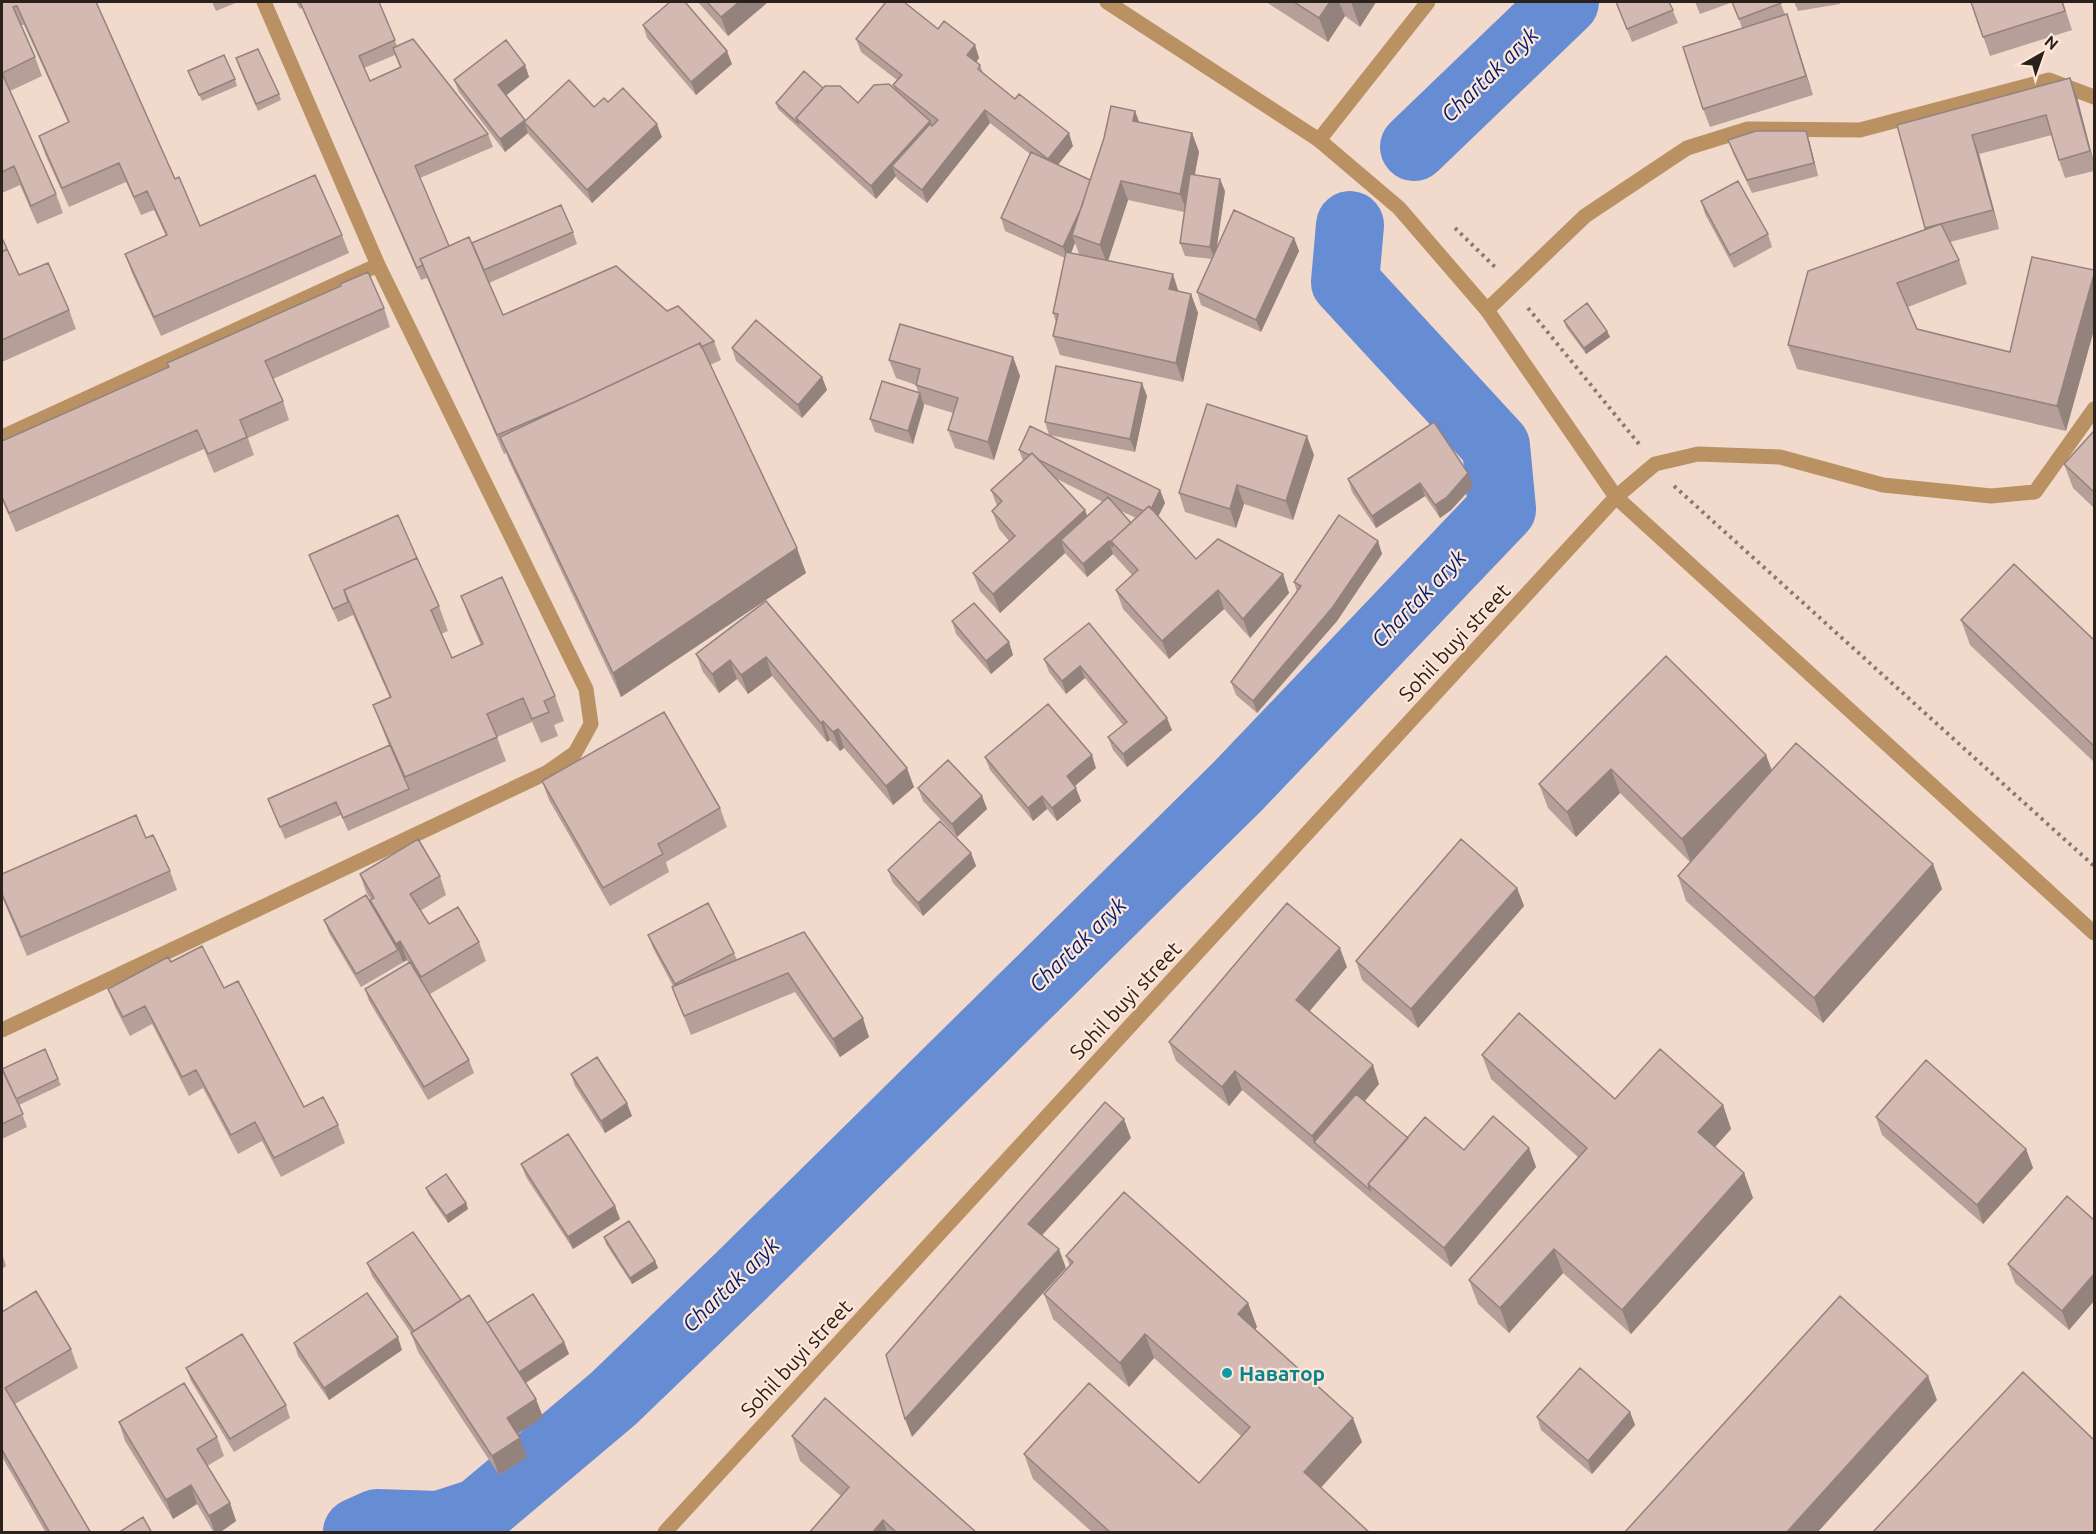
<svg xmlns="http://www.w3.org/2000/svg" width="2096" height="1534" viewBox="0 0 2096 1534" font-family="Ubuntu,sans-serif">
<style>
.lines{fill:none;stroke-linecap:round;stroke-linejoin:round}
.river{stroke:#668cd3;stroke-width:68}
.path{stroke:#897a70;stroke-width:4;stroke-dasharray:3 4.5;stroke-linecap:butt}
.service{stroke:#b99162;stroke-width:15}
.minor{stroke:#b99162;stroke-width:15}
.wall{fill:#b69f99;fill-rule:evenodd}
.shaded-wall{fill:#94827d}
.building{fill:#d4b9b2;stroke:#94827d;stroke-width:1.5}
.culture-dot{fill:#0f9aa8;stroke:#ffe7d8;stroke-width:2}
.labels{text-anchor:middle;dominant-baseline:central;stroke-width:4.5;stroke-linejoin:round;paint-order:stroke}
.street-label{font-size:21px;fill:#2a211c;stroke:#ffe7d8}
.culture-label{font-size:21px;font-weight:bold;fill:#0d838f;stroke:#ffe7d8;text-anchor:start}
.water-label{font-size:22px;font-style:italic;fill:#001d70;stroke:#ffe7d8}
</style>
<rect width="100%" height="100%" fill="#f1dacb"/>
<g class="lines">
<path class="river" d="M1414,147l151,-145
M357,1532l20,-9 62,2 40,-13 134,-113 127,-122 498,-491 264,-277 -6,-63 -151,-164 5,-57"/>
<path class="path" d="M1455,228l40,39
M1528,308l111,136
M1674,486l420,380"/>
<path class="service" d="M1319,140l109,-138
M1487,310l98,-94 102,-68 61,-19 112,1 189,-50 45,17
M1616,497l39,-33 43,-10 82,3 103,28 108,11 44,-4 59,-83"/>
<path class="minor" d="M1107,2l212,138 80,68 88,102 129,187 478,436
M2,437l376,-172
M2,1030l546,-258 27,-19 16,-29 -5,-35 -208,-424 -114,-263
M665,1532l951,-1035"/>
</g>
<path class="wall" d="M2,2h94l79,177 25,47 142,9 7,18 -188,83 -29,-63 -7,-19 41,-18 -12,-26 -13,5 -15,-33 -57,25 -24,-53 -6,-18 29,-14 -44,-97h-3l14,32 7,19 -32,15 46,103 7,19 -26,11 -17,-39 -18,8z
M212,2h26l-22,9z
M296,2h83l18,44 91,88 5,13 -73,31 29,68 124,-14 4,12 -88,39 14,32 164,-4 47,30 7,19 -11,5 96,208 -185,124 -112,-236 -3,-8 -2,1 -77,-176 -6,2 -119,-272 -2,1zM395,55l5,13 -30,13 -6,-13z
M698,2h70l-40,34z
M1266,2h110l-16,25 -15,-11 -17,26z
M1616,2h53l9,21 -46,19z
M1695,2h85l13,31 20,62 -103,32 -7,-18 39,-81 -9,-26 -33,12z
M1794,2h45l1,2 -42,7z
M1971,2h92l9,28 -82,26z
M643,25l89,39 -36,31 -49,-57z
M938,29l37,16 4,13 -3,4 4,3 3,8 90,73 -15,19 32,15 45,-69 4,11 53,11 7,19 -4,23 30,16 -9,58 78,-11 5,13 -38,81 -60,-27 -4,-13 15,-33 -27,-3 -5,-13 4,-31 -56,-12 -20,61 71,30 12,3 7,19 -15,69 -123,-27 -7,-19 3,-14 -3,-9 12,-55 -60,-27 -4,-13 29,-64 -40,-31 -63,80 -30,-24 -1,-3 -20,23 -98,-90 -2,-6 47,-15 35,15 37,-14 -2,-4 4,-5 -36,-28 -5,-13zM1075,243l4,11 -8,-1z
M238,65l41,29 2,6 -23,11z
M525,65l4,12 -23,18 19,26 69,-14 14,-5 54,35 -70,66 -63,-68 -1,-2 -23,19 -46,-60 -5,-12z
M188,71l47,8 2,7 -35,15z
M2070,78l7,19 17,65v9l-29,7 -6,-18 -7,-25 -73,19 20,75 -49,13 9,18 8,24 -59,23 9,22 93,23 22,-95 34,174 -269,-62 -9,-24 137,-116 -28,-104z
M1806,131l4,13 8,32 -66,17 -19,-40 -5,-13z
M1701,201l67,33 4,13 -38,21 -29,-54z
M2,240l17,35 50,35 7,19 -74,33z
M384,308l6,19 -117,52 10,22 6,19 -41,18 6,17 -40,18 -10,-24 -188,83 -14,-32v-59z
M1564,321l43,10 3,6 -24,17 -20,-27z
M732,348l90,29 5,13 -25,28 -66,-57z
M1013,357l7,19 -26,84 -39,-12 -7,-18 5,-17 -29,-9 -11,40 -38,-12 -5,-13 48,-27 -2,-7 -20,-7 -7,-18z
M1147,396l-12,56 -86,-17 -4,-13z
M2094,431v77l-21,-20 -9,-24z
M1019,450l141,40 5,13 -7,13 38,43 87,15 6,19 -39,45 -26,-29 -55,50 -46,-50 -7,-19 16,-15 -19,-21 -26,23 -22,-24 -65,60 -20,-22 -7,-18 36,-32 -10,-12 -7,-18 5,-5 -6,-16 32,-29zM1057,479l46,23 -16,15 -2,-7zM1121,511l15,7 -5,5z
M1314,455l-21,65 -49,-16 -8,24 -51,-16 -6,-19z
M1348,479l125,7 -22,24 -11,8 -15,-22 -49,32 -24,-36z
M1378,541l4,13 -45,67 -80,92 -21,-18 -5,-13 66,-90 -3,-10z
M309,555l130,51 9,25 -7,3 11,24 29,-13 -11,-25 -9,-24 94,100 9,25 -10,4 4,11 -17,7 -9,-21 -35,15 9,24 -158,70 -7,-16 -56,24 -17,-40 121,-53 -16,-41 17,-7 -37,-83 -15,7 -24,-55z
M766,601l148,186 -21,18 -49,-57 -4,3 -10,-11 -3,2 -55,-66 -24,18 -11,-15 -18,14 -16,-21 -7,-18z
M1961,620l133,20v122l-124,-117z
M952,621l57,21 4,13 -22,19 -35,-40z
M1089,623l83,107 -45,37 -14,-17 -5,-13 15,-12 -38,-47 -19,16 -17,-22 -5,-13z
M1666,656l100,99 6,16 161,93 9,25 -119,134 -137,-122 -8,-25 12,-14 -70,-69 -44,44 -28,-29 -9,-24z
M985,757l111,11 -21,18 1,2 5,13 -24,20 -10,-12 -14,12 -43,-51z
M542,781l178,27 7,19 -61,35 3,10 -59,34 -61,-106z
M918,788l64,8 5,13 -30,28 -34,-36z
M146,838l24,33 7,19 -150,66 -25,-59v-23z
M971,853l5,13 -53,50 -30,-33 -5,-13z
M360,874l80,2 6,19 -26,16 9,13 50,18 7,19 -56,33 39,66 5,13 -46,27 -59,-99 -4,-12 43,-26 -1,-3 -46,27 -32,-54 -5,-13 48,-15 -2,-5h1l-5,-8z
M1517,888l7,18 -106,122 -56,-48 -6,-19z
M804,932l65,105 -29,20 -45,-65 -104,43 -19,-48 1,-1 -20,-38 -5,-13 86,18 3,7z
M171,962l53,26 80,119 34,18 7,18 -64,34 -19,-36 -24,13 -35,-66 -14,8 -37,-72 -22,12 -15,-29 -7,-18z
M1347,967l-38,44 70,73 -14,17 43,37 56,12 65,-2 7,19 -85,100 -209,-177 -13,16 -53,-45 -7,-19z
M1482,1055l133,44 108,6 8,24 -16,18 29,26 9,25 -122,136 -68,-61 -54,60 -31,-29 -9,-24 109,-123 -87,-78z
M2,1068v1l56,10 3,6 -42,20 8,22 -25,12z
M571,1074l61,42 -27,17 -30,-47z
M1876,1117l150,32 7,19 -50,56 -101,-89z
M521,1164l94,42 5,13 -47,30 -47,-72z
M426,1188l40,15 2,6 -20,14 -20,-29z
M2094,1220v81l-25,29 -54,-47 -7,-19z
M604,1237l51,24 3,7 -26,16 -26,-40z
M2,1253l4,13 -4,3z
M1066,1256l182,47 9,24 -2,2 107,113 -41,46 49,45h-277l-60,-54 -9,-25 175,29 42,-47 -87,-78 -25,29 -76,-68 -9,-25 26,-28z
M367,1263l94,37 26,23 77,19 5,12 -43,29 17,34 -26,17 10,23 -28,18 -81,-123 -7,-19 -39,-57z
M2,1312l69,37 7,19 -63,36 76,129h-45l-44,-76z
M294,1343l108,7 -73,50 -31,-44z
M186,1368l100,37 4,13 -56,34 -43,-71z
M1630,1412l5,13 -43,49 -51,-44 -4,-13z
M119,1422l98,15 7,19 -17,10 23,37 6,18 -17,12h-5l-17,-29 -24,15 -48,-78z
M792,1436l185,97h-168l32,-37 -41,-35z"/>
<path class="shaded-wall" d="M739,2h29l-40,34 -7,-19z
M1330,2h9l6,14 -17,26 -9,-24z
M1351,2h25l-16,25z
M1787,14l6,19 20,62 -7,-19z
M975,45l4,13 -7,10 -5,-13z
M727,51l5,13 -36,31 -5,-13z
M525,65l4,12 -26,21 -5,-13z
M2070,78l7,19 17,67 -4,-13z
M985,110l5,13 -63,80 -5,-13z
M1135,111l7,19 -9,-9z
M525,120l2,5 -3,-3 4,11 -23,19 -5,-13z
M930,121l5,13 -43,32 4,10 -20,23 -5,-13z
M657,124l5,13 -70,66 -5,-13z
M1806,131l4,13 8,32 -4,-13z
M1069,133l4,13 -21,26 -4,-13z
M1192,133l7,19 -12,60 -7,-18z
M1972,135l7,19 20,75 -6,-19z
M1220,179l5,12 -10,69 -5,-13z
M1093,181l-21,54 3,8 -7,17 -5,-13z
M1121,181l7,19 -21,64 -7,-19z
M1294,238l5,13 -38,81 -5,-12z
M1173,274l6,19 -10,-4z
M2094,274v56l-28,101 -9,-25z
M1191,294l7,19 -15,69 -7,-19z
M1607,331l3,6 -24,17 -2,-6z
M1013,357l7,19 -26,84 -6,-18z
M822,377l5,13 -25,28 -4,-13z
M1142,383l5,13 -12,56 -5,-13z
M920,393l4,13 -11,38 -5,-13z
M1307,436l7,19 -21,65 -7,-19z
M1468,473l5,13 -22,24 -11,8 -5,-13z
M1420,483l5,13 -49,32 -4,-12z
M1237,485l7,19 -8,24 -6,-19z
M1160,490l5,13 -12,24 -4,-13z
M1085,510l7,19 -31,11 4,13 -65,60 -7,-19z
M1109,541l4,13 -26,23 -4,-13z
M1378,541l4,13 -45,67 -80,92 -4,-12z
M797,548l9,25 -185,124 -8,-24z
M1283,574l6,19 -39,45 -7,-19z
M1218,590l6,19 -55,50 -7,-18z
M1009,642l4,13 -22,19 -5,-13z
M766,657l6,19 -24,18 -7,-19z
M730,660l7,19 -18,14 -7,-19z
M1080,666l5,12 -19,16 -4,-13z
M1167,718l5,12 -45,37 -4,-13z
M823,721l7,19 -3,2 -6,-19z
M838,729l6,19 -4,3 -7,-19z
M1092,755l4,13 -25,21 -4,-13z
M1766,755l9,24 -84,84 -9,-24z
M907,768l7,19 -21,18 -7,-19z
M1611,769l9,24 -44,44 -9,-25z
M1076,788l5,13 -24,20 -5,-13z
M982,796l5,13 -30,28 -5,-13z
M1042,796l5,13 -14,12 -5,-13z
M971,853l5,13 -53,50 -5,-13z
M1933,864l9,25 -119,134 -9,-25z
M1517,888l7,18 -106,122 -7,-19z
M400,941l7,19 -4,2 -7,-18z
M1340,948l7,19 -44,52 -7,-19z
M863,1018l6,19 -29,20 -7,-18z
M1373,1065l6,19 -56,66 -9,-8 -2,-6z
M1235,1071l7,19 -13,16 -7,-19z
M627,1103l5,13 -27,17 -4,-12z
M1723,1105l8,24 -24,27 -9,-24z
M1124,1119l7,19 -96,105 -7,-19z
M1529,1148l7,19 -85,100 -7,-19z
M2026,1149l7,19 -50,56 -6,-19z
M1744,1173l9,25 -122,136 -9,-24z
M466,1203l2,6 -20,14 -2,-7z
M615,1206l5,13 -47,30 -5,-12z
M1059,1249l7,19 -154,169 -7,-18z
M1554,1249l9,24 -54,60 -9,-25z
M655,1261l3,7 -26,16 -2,-6z
M2094,1274v27l-25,29 -7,-19z
M1248,1303l9,24 -10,11 -9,-24z
M1145,1334l9,24 -25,29 -9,-24z
M398,1337l4,13 -73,50 -5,-12z
M564,1342l5,12 -47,31 -4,-12z
M1928,1376l9,24 -120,133h-31z
M536,1399l7,18 -30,20 -6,-19z
M1630,1412l5,13 -43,49 -4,-13z
M1353,1418l9,24 -50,55 -8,-25z
M520,1438l7,19 -28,18 -7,-19z
M191,1485l6,19 -24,15 -7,-19z
M230,1503l6,18 -17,12h-4l-6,-17z
M883,1520l4,13h-15z"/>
<path class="building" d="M2,2h94l79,177 4,-2 21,49 115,-51 27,60 -188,82 -29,-63 42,-19 -20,-44 -13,6 -15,-34 -57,25 -23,-52 30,-14 -52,-116 -4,1 22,50 -33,16 54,121 -25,12 -17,-40 -12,6z
M300,2h79l16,38 -36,16 11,25 31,-14 -8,-19 20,-9 75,95 -73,32 34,80 -29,13 3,6 -6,3z
M670,2h15l42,49 -36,31 -48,-57z
M707,2h32l-18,15z
M886,2h18l34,27 6,-8 31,24 -8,10 13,10 -2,4 37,30 4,-5 50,39 -21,26 -63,-49 -63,80 -30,-24 38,-42 2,2 6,-6 -45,-35 9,-10 -46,-36z
M1294,2h36l-11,16z
M1616,2h53l4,8 -46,19z
M1732,2h48l1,1 -42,16z
M1971,2h91l3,9 -82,26z
M1787,14l19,62 -103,33 -20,-62z
M506,40l19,25 -27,20 27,35 -25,19 -46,-59z
M258,49l21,45 -23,10 -20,-46z
M224,55l11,24 -36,16 -11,-24z
M804,71l19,17 -27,30 3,6 -23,-21z
M2070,78l20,73 -31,9 -13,-45 -74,20 21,75 -68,18 -28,-103z
M569,80l25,27 10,-9 4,4 15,-14 34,36 -70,66 -63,-68z
M889,84l41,37 -59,65 -75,-68 29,-32h15l18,17 16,-18z
M1111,106l24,5 -2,10 59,12 -12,61 -59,-13 -21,64 -28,-10 32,-97z
M1756,131h50l8,32 -67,17 -19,-40z
M1031,152l59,28 -8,26 -19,41 -62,-29z
M1190,174l30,5 -10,68 -30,-4z
M1738,181l30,53 -38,21 -29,-54z
M561,205l12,27 -89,38 -12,-27z
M1234,210l60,28 -38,82 -59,-28z
M1941,224l18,36 -62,23 20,46 93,23 22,-95 62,13v4l-37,132 -269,-61 20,-74z
M469,237l34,78 113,-49 51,45 11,-5 36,35 -13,6 -1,-4 -123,58 -80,34 -77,-176z
M3,240l4,9 -5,3v-12z
M7,249l12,26 29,-12 21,47 -67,30v-88z
M1066,252l107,22 -4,15 22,5 -15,69 -123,-27 5,-22 -5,-1z
M368,272l16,36 -119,53 18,40 -43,19 7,17 -39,17 -11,-24 -188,83 -7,-16v-56l167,-74 -2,-4 174,-77 -1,-2z
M1587,303l20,28 -23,17 -20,-27z
M756,320l66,57 -24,28 -66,-57z
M900,324l113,33 -25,85 -40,-12 10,-32 -42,-13 4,-16 -31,-9z
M700,343l97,205 -184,125 -113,-236z
M1056,366l86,17 -12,56 -85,-17z
M882,381l38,12 -12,38 -38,-12z
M1207,404l100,32 -21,65 -49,-16 -7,24 -51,-16z
M1434,422l34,51 -21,24 -12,8 -15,-22 -48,33 -24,-37z
M1030,426l130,64 -9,19 -2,-3 -6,5 -104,-51 -7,-7 -3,2 -10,-5z
M2094,431v61l-30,-28z
M1032,453l53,57 -92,84 -20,-21 42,-37 -23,-25 10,-10 -11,-11z
M1108,497l23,26 -20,18 2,6 -4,-6 -26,23 -22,-24z
M1149,506l47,53 22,-20 65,35 -40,45 -25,-29 -56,51 -46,-51 22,-20 -27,-29z
M398,515l19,43 -73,32 4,12 -15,7 -24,-54z
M1339,515l39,26 -46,67 -79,93 -22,-19 70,-96 -7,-4z
M417,558l22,48 -8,4 21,48 31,-14 -22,-48 41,-19 53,119 -11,5 5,11 -17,7 -9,-21 -36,16 10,23 -92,40 -32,-72 18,-8 -47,-107z
M2014,564l80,76v106l-133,-126z
M766,601l141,167 -21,18 -48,-57 -5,3 -10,-11 -2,2 -55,-66 -25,18 -11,-15 -18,14 -16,-20z
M974,603l35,39 -23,19 -34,-40z
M1089,623l78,95 -44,36 -15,-17 19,-15 -47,-56 -18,15 -18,-22z
M1666,656l100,99 -84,84 -71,-70 -44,43 -28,-28z
M1048,704l44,51 -25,21 9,12 -24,20 -10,-12 -14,12 -43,-51z
M664,712l56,96 -62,36 5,10 -60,34 -61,-107z
M1796,743l137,121 -119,134 -136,-122z
M390,745l19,44 -66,29 -7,-16 -56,25 -12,-28z
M948,760l34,36 -30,28 -34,-36z
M136,815l10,23 7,-3 17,36 -149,66 -19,-43v-20z
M940,821l31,32 -53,50 -30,-33z
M418,839l22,37 -30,18 19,30 29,-17 21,35 -58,35 -21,-36 -4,3 -26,-44 4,-2 -14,-24z
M1461,839l56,49 -106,121 -55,-48z
M366,895l32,55 -42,24 -32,-54z
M708,903l26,50 -59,31 -27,-49z
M1287,903l53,45 -44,52 77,65 -61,71 -77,-65 -13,16 -53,-45z
M804,932l59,86 -30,21 -45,-66 -104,43 -12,-29z
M202,946l22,42 14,-7 66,126 19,-10 15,28 -64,33 -19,-36 -24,13 -35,-65 -14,7 -37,-71 -22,11 -15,-28 60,-32 3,5z
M410,962l59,98 -45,27 -59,-98z
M1519,1013l96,86 45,-50 63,56 -25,27 46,41 -122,137 -68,-61 -54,59 -31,-28 118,-132 -105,-93z
M45,1049l13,30 -42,20 -14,-30z
M597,1057l30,46 -26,18 -30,-47z
M1926,1060l100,89 -49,56 -101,-88z
M2,1068l21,46 -21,10z
M1356,1094l52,44 -40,46 2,6 -56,-48z
M1105,1102l19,17 -96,105 31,25 -154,170 -19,-64z
M1493,1116l36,32 -85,100 -76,-64 57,-67 39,33z
M568,1134l47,72 -47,31 -47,-73z
M446,1174l20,29 -20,13 -20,-28z
M1124,1192l124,111 -10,11 115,104 -49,54 66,61h-259l-87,-79 65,-71 110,100 51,-56 -105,-93 -25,29 -76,-69 29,-32 -7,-6z
M2067,1196l27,24v54l-32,37 -54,-47z
M629,1221l26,40 -25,17 -26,-41z
M413,1232l48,68 -47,31 -47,-68z
M36,1291l35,58 -66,39 86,145h-41l-48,-83v-138z
M367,1293l31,44 -74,51 -30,-45z
M533,1294l31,48 -45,30 -32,-49z
M469,1295l67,104 -29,19 13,20 -28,18 -81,-123z
M1840,1296l88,80 -142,157h-162z
M242,1334l44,71 -56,34 -44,-71z
M1580,1368l50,44 -42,49 -51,-44z
M2023,1372l71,68v93h-222z
M184,1383l33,54 -20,12 33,54 -21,13 -18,-31 -25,15 -47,-78z
M825,1398l152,135h-80l-14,-13 -11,13h-63l40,-46 -57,-51z
M143,1517l9,16h-34z"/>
<circle class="culture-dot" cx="1227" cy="1373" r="6"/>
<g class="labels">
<g class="street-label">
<text transform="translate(1454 642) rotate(-47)">Sohil buyi street</text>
<text transform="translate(1125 1000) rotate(-47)">Sohil buyi street</text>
<text transform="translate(796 1358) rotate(-47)">Sohil buyi street</text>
</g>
<g class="culture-label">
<text x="1239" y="1373">Наватор</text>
</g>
<g class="water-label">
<text transform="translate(1489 74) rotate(-44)">Chartak aryk</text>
<text transform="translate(1418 598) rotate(-46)">Chartak aryk</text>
<text transform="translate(1077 944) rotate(-44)">Chartak aryk</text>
<text transform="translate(730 1284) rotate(-44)">Chartak aryk</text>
</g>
</g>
<rect width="2096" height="1534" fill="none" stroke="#2a211c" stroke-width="6"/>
<g transform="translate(2042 54) rotate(40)" stroke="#ffe7d8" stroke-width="4.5" paint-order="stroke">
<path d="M0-4.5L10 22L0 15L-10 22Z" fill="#2a211c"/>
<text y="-9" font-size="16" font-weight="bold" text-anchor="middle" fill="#2a211c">N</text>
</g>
</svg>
